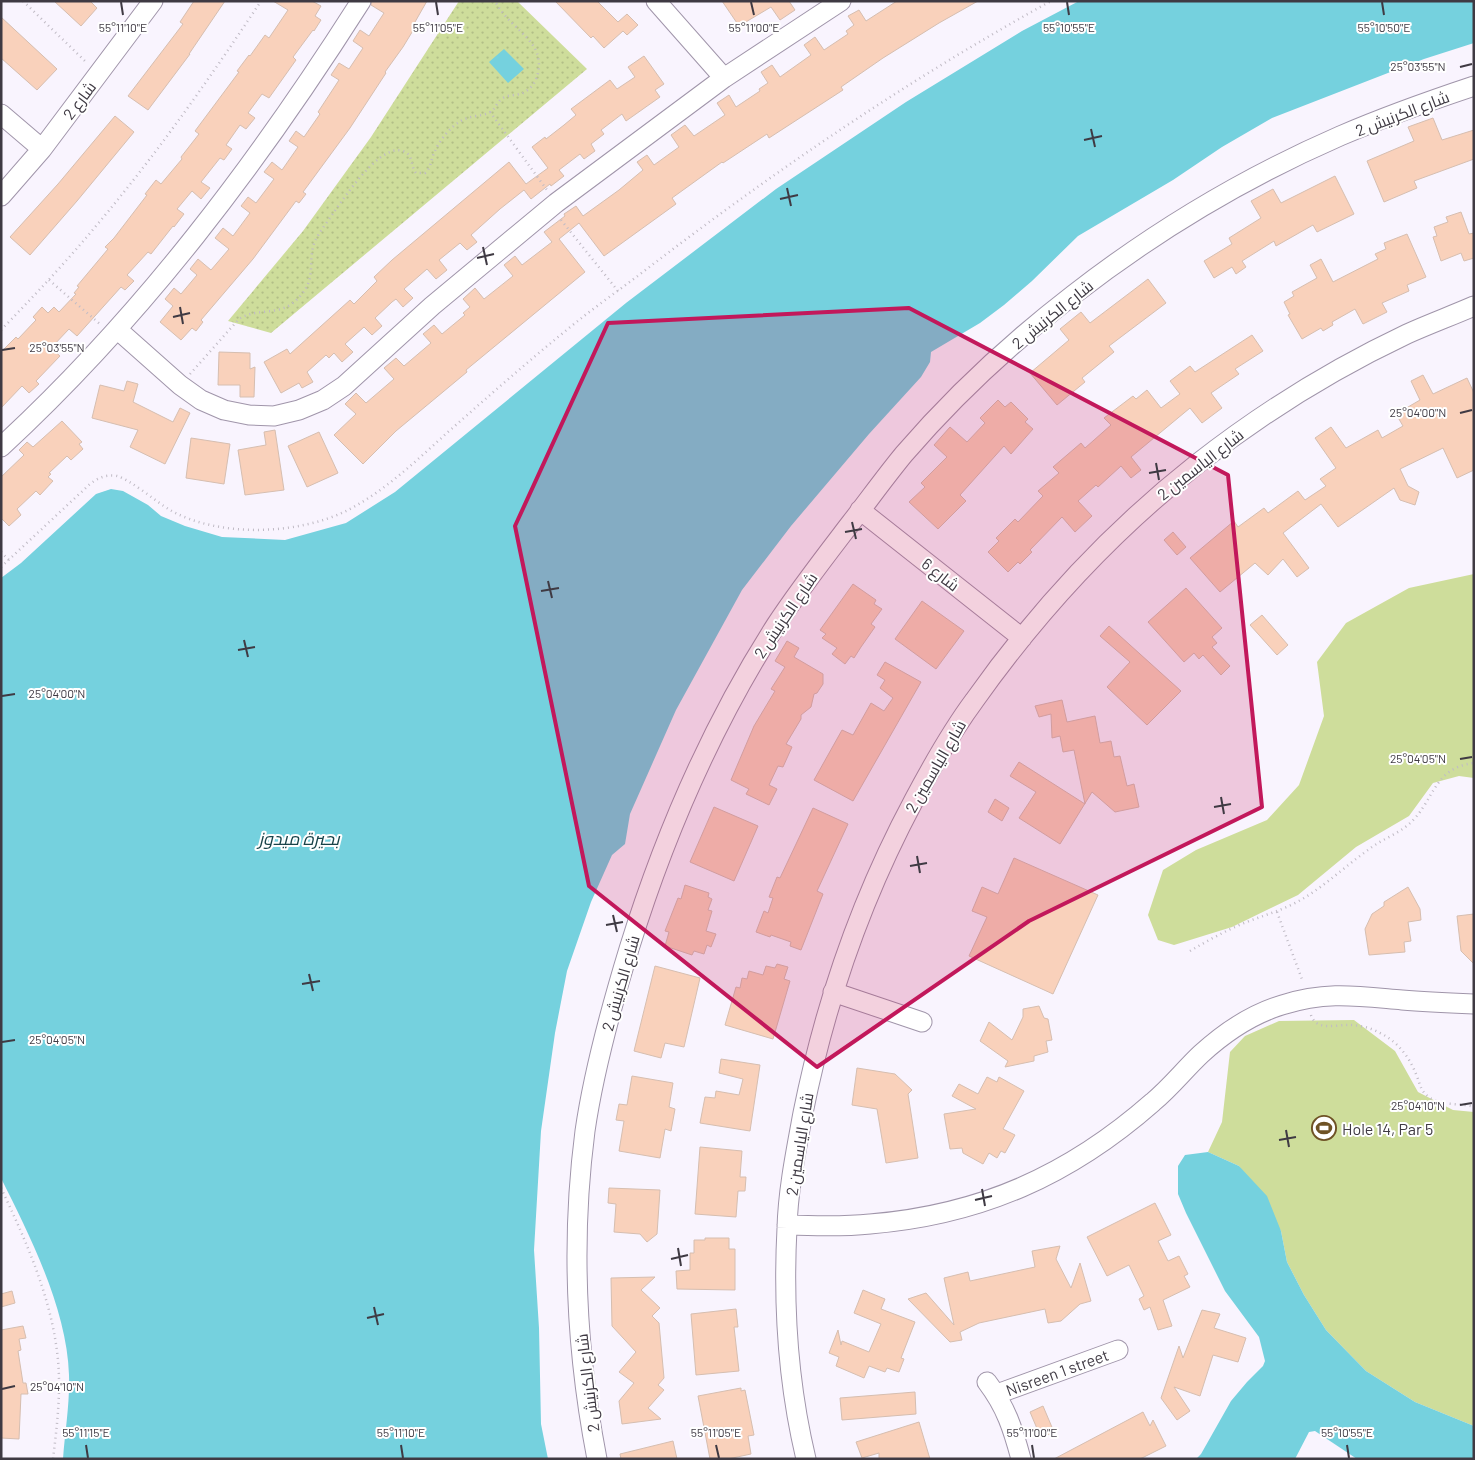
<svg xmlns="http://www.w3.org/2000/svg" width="1475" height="1460" viewBox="0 0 1475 1460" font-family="Barlow,Cairo,sans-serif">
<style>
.grass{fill:#cedd9b}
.park{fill:url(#park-dots)}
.water{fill:#75d1de}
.building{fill:#f9d1bb;stroke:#d6beb0}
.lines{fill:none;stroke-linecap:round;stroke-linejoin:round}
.minor-casing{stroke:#a095aa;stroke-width:21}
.path{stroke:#c0bbc5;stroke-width:2.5;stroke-dasharray:1 4;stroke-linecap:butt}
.minor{stroke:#fff;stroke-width:19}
.marked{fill:#c2185b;fill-opacity:0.2;stroke:#c2185b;stroke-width:4;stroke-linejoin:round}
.ticks{fill:none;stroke:#3f3a43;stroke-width:2}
.labels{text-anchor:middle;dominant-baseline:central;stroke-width:4;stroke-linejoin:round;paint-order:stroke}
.street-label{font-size:16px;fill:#3f3a43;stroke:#fff}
.poi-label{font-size:16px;fill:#3f3a43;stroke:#fff;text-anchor:start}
.water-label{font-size:18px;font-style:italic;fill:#184349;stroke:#fff}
.ticks-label{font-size:12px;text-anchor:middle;fill:#3f3a43;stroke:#fff;stroke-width:4;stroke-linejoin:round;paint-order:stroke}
</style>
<defs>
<pattern id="park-dots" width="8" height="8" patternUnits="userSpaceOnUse" patternTransform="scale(1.25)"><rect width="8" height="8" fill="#cedd9b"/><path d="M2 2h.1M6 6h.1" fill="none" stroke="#b2be87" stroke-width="1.8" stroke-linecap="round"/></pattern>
</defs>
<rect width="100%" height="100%" fill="#f9f4fe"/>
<path class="grass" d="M1474,574v204l-15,-2 -26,7 -24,33 -53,31 -58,48 -66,32 -58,18 -16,-5 -10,-25 15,-45 33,-20 71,-30 32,-35 25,-69 -7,-54 29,-39 63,-35z
M1354,1020l41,31 23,41 35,18 21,2v314l-59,-24 -49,-31 -40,-41 -22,-35 -17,-33 -6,-31 -42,-65 -31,-14 14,-30 8,-70 15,-16 34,-15z"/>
<path class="park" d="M459,1h58l70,68 -316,264 -43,-12 75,-90 68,-94z"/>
<path class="water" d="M1079,1h395v42l-50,16 -152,59 -50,29 -49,33 -95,56 -46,45 -28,24 -24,18 -49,29 -1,10 -9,15 -52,57 -78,92 -49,64 -66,120 -46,104 -5,30 -13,11 -21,47 -24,69 -12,62 -14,98 -7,119 5,78 2,96 7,35h-485c2,-27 7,-57 6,-84 -2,-66 -39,-139 -68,-197v-600l20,-15 75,-69 15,-5 12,2 25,14 13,11 24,10 37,11 63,3 61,-17 49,-31 231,-189 150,-114 130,-87 116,-71z
M504,49l20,20 -16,14 -19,-21z
M1208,1152l31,14 28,30 14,35 6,31 17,33 22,35 40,41 49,31 59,24v33h-117l-42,-28 -6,1 -14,27h-99l5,-5 30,-53 16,-19 16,-16 2,-5 -6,-24 -34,-46 -39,-78 -8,-19v-28l7,-11z"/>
<path class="building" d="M54,1h36l7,7 -16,18z
M194,1h31l-36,53h1l-42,56 -20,-14 55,-72 -3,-2z
M273,1h39l9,5 -6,10 6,4 -7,11 -1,-1 -20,27 3,3 -27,38 -7,-4 -14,19 7,5 -9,11 -6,-4 -14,20 6,4 -8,11 -4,-2 -19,24 9,6 -9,11 -9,-8 -15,18 7,5 -10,13 -1,-1 -22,28 -3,-2 -21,23 7,6 -9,9 -4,-3 -44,49 -8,-7 -18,19 9,8 -24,25 3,3 -10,9 -7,-7 -21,22v-56l15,-15 2,2 18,-19 -3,-3 9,-10 6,6 6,-6 5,5 17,-18 -2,-1 5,-6 -2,-1 31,-37 -3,-2 9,-9 33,-43 -2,-1 11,-14 5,4 21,-25 -1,-2 18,-23 -4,-3 44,-59 -2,-1 12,-16 1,1 15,-21 4,3 19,-28z
M372,1h55l-12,21 2,2 -14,23 -18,25 1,1 -36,55 -47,64 3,2 -7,9 -3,-2 -43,58 -52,61 2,2 -7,9 -4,-3 -11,12 -21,-18 13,-16 -8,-7 9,-11 7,6 16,-19 -7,-6 8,-10 13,11 18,-21 -14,-11 8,-10 10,8 17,-23 -9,-7 7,-9 8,6 18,-24 -10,-7 8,-10 10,8 16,-23 -9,-6 7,-10 8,6 16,-23 -2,-2 21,-32 -8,-5 8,-12 10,6 14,-21 -10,-7 7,-11 9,6 15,-23 -13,-8z
M555,1h42l21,21 9,-8 11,11 -11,10 -4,-4 -19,17 -11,-12 -2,2z
M722,1h67l6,9 -15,10 -9,-13 -32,19z
M897,1h81l-39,22 -56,35 -42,29 2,3 -74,48 -2,-4 -44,29 -1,-1 -50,36 4,6 -72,52 -25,-33 -20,16 26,33 -119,98 1,2 -71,59 -33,33 -29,-29 22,-21 -11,-10 11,-11 10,10 28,-24 -10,-11 12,-10 8,8 27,-23 -8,-9 11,-9 8,9 23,-19 -2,-2 7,-6 -7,-8 12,-11 9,11 29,-23 -9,-11 11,-9 7,9 30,-23 -8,-10 21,-16 -1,-2 12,-8 7,10 36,-26 24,-20 -6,-8 10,-7 7,10 25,-18 -8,-12 14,-10 9,11 31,-21 -8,-12 12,-8 7,12 24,-16 -1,-2 9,-6 -7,-11 11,-7 8,12 31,-22 -7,-10 11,-8 9,13 24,-16 -2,-3 8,-6 -6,-9 11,-6 7,11z
M1,17l56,52 -20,21 -36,-32z
M644,56l20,28 -9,6 5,7 -34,24 -4,-7 -21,16 3,4 -13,10 4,7 -11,8 -4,-5 -21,16 5,6 -13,10 -1,-2 -19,15 -7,-9 -24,19 -29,26 6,7 -10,8 -7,-7 -21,17 8,10 -11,9 -9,-10 -23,20 9,9 -10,9 -7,-8 -4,3 -17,16 7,8 -10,9 -8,-8 -19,17 8,8 -11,10 -8,-9 -5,5 -3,-3 -19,17 6,10 -11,6 -3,-5 -18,10 -17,-31 23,-13 3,5 60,-54 4,4 23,-23 -3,-4 18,-17 117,-98 17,22 22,-16 -16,-21 13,-10 1,2 18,-14 12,-10 -5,-6 39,-29 7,9 18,-12 -7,-10z
M115,116l19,16 -57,69 -47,54 -20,-18 48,-53z
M1433,118l9,22 32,-10v29l-60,22 3,7 -33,14 -17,-41 47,-20 -6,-14z
M1335,176l19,38 -37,18 -4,-7 -37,21 -2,-5 -32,20 4,6 -10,7 -4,-7 -18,11 -10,-17 28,-17 -3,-6 32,-20 -10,-17 22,-12 8,14z
M1461,212l8,22 5,-1v25l-10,3 -3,-8 -20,8 -8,-24 4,-1 -3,-9 14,-5 -2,-5z
M1407,234l19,43 -19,8 2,6 -27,12 5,9 -24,12 -8,-15 -23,13 1,3 -10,6 -2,-3 -19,11 -14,-24 2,-1 -6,-12 10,-6 -2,-4 25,-14 -7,-13 11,-6 12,23 45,-23 -3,-5 11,-5 -2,-6z
M1148,279l18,24 -57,43 5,6 -32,26 3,4 -28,23 -27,-32 39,-33 -9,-11 21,-17 9,11z
M1252,335l11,16 -28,18 4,5 -28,19 11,15 -20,15 -12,-15 -59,49 10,13 -10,8 -10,-12 -23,21 -2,-2 -18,16 14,15 -17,16 -13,-15 -32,33 2,2 -12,12 -2,-2 -10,10 -20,-20 11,-11 -3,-3 19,-19 3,3 25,-26 -5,-5 21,-18 -6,-6 28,-24 4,5 26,-23 -7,-7 29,-22 3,3 11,-9 14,18 19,-14 -10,-13 20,-15 5,6z
M219,352l31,1v16l5,-2 -1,30h-14v-12h-22z
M1423,375l10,19 34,-16 7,15v77l-17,8 -14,-30 -43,21 8,17 11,6 -4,13 -15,-5 -6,-12 -56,39 -17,-23 -38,29 26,35 -12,9 -14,-18 -15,16 -13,-12 -35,29 -30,-34 44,-37 4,6 26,-19 4,5 30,-22 7,9 21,-14 -6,-7 16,-11 -21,-30 16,-11 15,21 32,-18 4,8 21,-12 -7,-12 24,-14 -9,-19z
M127,381l11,3 -5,18 40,20 7,-14 10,5 -25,51 -35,-17 8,-17 -46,-12 8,-33 24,6z
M998,400l7,7 6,-5 17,17 -3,3 8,7 -22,25 -7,-8 -44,49 6,6 -28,28 -29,-27 16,-15 -4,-4 26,-26 -13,-12 16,-18 17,15 18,-19 -5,-5z
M62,421l20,21 -3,2 4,5 -12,11 -4,-4 -18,17 2,1 -3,3 5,4 -13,14 -4,-4 -19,18 4,6 -12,11 -8,-8v-41l23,-22 -5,-5 8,-8 6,5z
M275,430l9,60 -39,5 -7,-45 28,-5 -2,-13z
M319,432l19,41 -31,14 -19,-41z
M191,438l39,6 -6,40 -38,-6z
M1173,532l13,15 -9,8 -13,-15z
M853,584l23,16 -2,4 8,5 -11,15 4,3 -14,20 -7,11 -3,-2 -6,8 -13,-10 5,-6 -15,-10 4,-4 -6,-4z
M1186,588l36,40 -10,9 5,6 -5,4 18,19 -9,9 -18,-20 -4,4 -5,-6 -10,9 -36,-40z
M922,601l42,30 -28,38 -41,-30z
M1262,615l26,30 -11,10 -27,-30z
M1109,626l72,65 -34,34 -40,-38 23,-25 -30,-26z
M787,641l12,7 -5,9 29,17v10l-6,9 -3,1 -3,13 -10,8v4l-15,25 6,3 -9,20 -5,-1 -9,19 8,4 -8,16 -23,-11 3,-5 -18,-9 23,-54 21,-35 -4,-2 14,-22 -10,-6z
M885,662l36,20 -68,119 -39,-21 28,-50 11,5 18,-32 13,8 9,-13 -13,-10 5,-8 -8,-5z
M1062,700l5,22 28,-6 5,27 11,-2 3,16 6,-1 7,30 7,-2 5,23 -24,5 -23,-20 -32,52 -41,-26 17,-26 -26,-16 9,-14 66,42 -11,-54 -11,2 -3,-16 -8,2 -1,-24 -12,3 -4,-11z
M995,799l14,9 -7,13 -14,-9z
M714,807l44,19 -24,55 -44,-19z
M813,808l35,16 -31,67 6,3 -22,56 -11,-4 1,-4 -20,-7 -1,2 -14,-5 8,-21 4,2 5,-15 -4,-1 8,-20 3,1z
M1014,858l84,37 -45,99 -84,-38 18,-39 -15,-6 10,-24 16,7z
M685,885l24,8 -1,4 4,2 -4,11 4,1 -6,20 10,3 -5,13 -4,-2 -3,9 -10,-3 -2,4 -27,-9 4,-14 -4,-1 13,-33 3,1z
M1408,887l12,22 1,11 -13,2 3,19 -7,1 1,10 -36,3 -4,-26 7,-15 12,-8v-4z
M1474,914v50l-13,-13 -4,-35z
M777,964l11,3 -4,12 6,2 -17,58 -48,-14 11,-38 4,1 2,-10 5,1 2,-8 14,4 3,-9 9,2z
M655,966l45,12 -16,69 -19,-4 -4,15 -27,-7z
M1039,1006l5,12 4,1 4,21 -6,1 2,11 -14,4v5l-29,6 3,-6 -28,-20 9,-19 23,18 11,-23v-8z
M721,1059l39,6 -10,66 -50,-8 5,-26 10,1 1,-7 23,4 4,-16 -24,-6z
M857,1068l38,6 17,16 -4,4 10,64 -32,5 -9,-54 -25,-4z
M632,1076l41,7 -4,24 6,2 -4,22 -6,-2 -5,29 -41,-7 5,-30 -8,-1 3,-16 8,1z
M987,1077l10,5 2,-5 25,14 -21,38 12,6 -10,18 -4,-2 -4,7 -8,-5 -6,11 -20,-11 -1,-5 -12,1 -6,-35 32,-5 -24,-13 7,-12 19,10z
M700,1147l42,4 -2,26h6l-1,14h-7l-2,26 -41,-3z
M609,1188l51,2 -3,44 -10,8 -7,-8 -26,-2 2,-28 -8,-1z
M1155,1203l16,32 -13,6 10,20 11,-5 9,18 -4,2 6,11 -27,13 9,26 -14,4 -8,-23 -6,3 -5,-11 5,-3 -15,-31 -22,11 -20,-39z
M705,1238h24v11h6v41l-58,-1 -1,-18 14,-1v-17h4v-13h11z
M1060,1246l-4,13 15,29 9,-25 11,38 -11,3 -19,17 -13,2 -3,-14 -66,14 -19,9 2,8 -12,2 -42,-43 18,-6 28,32 -10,-47 24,-6 2,9 65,-14 -3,-16z
M655,1277l-14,13 19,18 -8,8 7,7 5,55 -6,7 6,5 -16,18 13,11 -39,5 -3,-23 15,-18 -15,-11 17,-20 -24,-26 -1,-48z
M863,1290l22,9 -4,10 34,13 -14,36 3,1 -5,13 -12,-4 -2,4 -16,-6 -5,12 -28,-12 3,-9 -10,-4 9,-23 3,15 1,-4 27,11 12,-28 -27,-11z
M12,1291l3,12 -14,4v-13z
M736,1309l2,18h-4l5,44 -43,4 -5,-61z
M1202,1310l18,4 -6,14 32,10 -8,24 -25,-7 -13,41 -26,-9 16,24 -13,9 -16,-22 18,-52 4,12z
M23,1326l3,12 -7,1 2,11 -3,1 5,32h3l2,11h-7l-2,45 -18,-1v-108z
M741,1388v3l4,-1 9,45 -6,1 3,18 -23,5h-18l-12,-63z
M915,1392l1,22 -74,6 -2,-22z
M1043,1406l11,26 -13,6 -11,-26z
M1143,1412l7,14 3,-6 13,26 -26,13h-86z
M919,1422l11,37h-51v-6l-17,5 -6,-16z
M673,1441l4,18h-56l-1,-5z"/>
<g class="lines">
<defs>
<path id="minor" d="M656,1l68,77
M1,114l41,35
M1,196l41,-47 111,-148
M118,330l62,55 21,15 23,10 25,5 25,1 25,-6 24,-10 21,-14 88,-80 124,-103 168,-125 117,-77
M1,447c142,-131 257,-284 360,-446
M860,510l162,128
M833,992l89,30
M787,1225c27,1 55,2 83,-1 111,-9 200,-49 283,-122 18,-15 32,-33 48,-48 23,-21 51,-40 81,-49 45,-14 74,-9 120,-5 24,2 48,3 72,4
M987,1382c19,25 26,47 34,77
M997,1394l121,-44
M597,1459c-21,-108 -26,-220 -12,-328 9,-62 26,-123 44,-182 35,-113 83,-224 147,-324 23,-35 48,-67 74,-101 18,-23 35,-47 54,-70 50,-58 108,-112 169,-159 81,-63 173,-118 267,-159 44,-19 89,-35 134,-50
M806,1459c-18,-75 -23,-154 -19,-231 1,-38 9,-77 16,-115 22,-110 58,-214 111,-313 18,-34 37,-68 60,-99 63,-89 138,-170 223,-237 65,-51 136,-95 210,-130 22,-10 44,-18 67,-28"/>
</defs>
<use href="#minor" class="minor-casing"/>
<path class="path" d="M23,1l64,62
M490,112l57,78
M561,220l57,71
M49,280l52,45
M1,330c33,-34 65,-68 95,-104 60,-71 114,-148 165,-225
M190,374l49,-55c20,-13 43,0 62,-24 16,-18 6,-35 14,-54 5,-10 13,-20 19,-29 11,-15 46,-69 69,-61 11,4 7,15 13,22h9c6,-5 6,-13 9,-20 5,-12 16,-26 27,-32 9,-6 21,-4 29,-9 6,-3 7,-11 13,-14 7,-4 15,-2 22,-6 16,-10 18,-34 7,-48 -11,-15 -28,-25 -37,-43
M1,552l8,8
M1,567l89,-83c8,-6 16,-10 27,-8 14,4 38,25 53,34 49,28 129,25 178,0 37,-19 69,-50 100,-78 43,-38 86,-76 131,-112 19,-15 40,-30 60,-45 131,-101 267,-194 412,-274
M1277,912l26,70
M1190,951c17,-10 35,-20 54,-28 18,-7 36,-12 53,-21 26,-14 47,-35 71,-52 11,-9 25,-14 36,-22 31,-22 26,-60 70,-65
M1311,1015c5,16 24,10 37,10 10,0 21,2 30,7 18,8 31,24 38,42 4,9 4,17 13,23 12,10 31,5 45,10
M1,1188c26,55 51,111 57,172 3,33 -1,66 -5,99"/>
<use href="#minor" class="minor"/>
</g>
<path class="marked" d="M909,308l319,167 34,332 -233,114 -212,146 -228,-181 -74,-360 93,-203z"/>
<path class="ticks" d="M121,2l2,13M436,2l2,13M751,2l3,13M1067,2l2,13M1382,2l2,13M1460,67l12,-3M1091,129l4,18M1084,140l18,-4M787,188l4,18M780,199l18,-4M483,247l4,18M477,258l17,-4M180,307l3,17M173,317l17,-4M2,350l13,-2M1460,413l12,-3M1156,463l3,17M1149,473l17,-3M852,522l4,17M845,532l17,-3M548,581l4,17M541,591l18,-3M244,640l4,17M238,650l17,-3M2,696l13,-2M1460,759l12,-2M1221,797l3,17M1214,807l17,-3M917,856l3,17M910,866l17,-3M613,915l4,17M606,925l17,-3M309,974l4,17M302,984l18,-3M2,1042l13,-2M1460,1105l12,-2M1286,1130l3,17M1279,1140l17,-3M982,1189l3,17M975,1200l17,-4M678,1248l3,18M671,1259l17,-4M374,1307l4,18M367,1318l17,-4M2,1389l13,-3M86,1445l2,13M401,1445l2,13M716,1445l3,13M1032,1445l2,13M1347,1445l2,13"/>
<defs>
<symbol id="stadium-ring" viewBox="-11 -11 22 22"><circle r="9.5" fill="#fff" stroke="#6e5225" stroke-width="1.5"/><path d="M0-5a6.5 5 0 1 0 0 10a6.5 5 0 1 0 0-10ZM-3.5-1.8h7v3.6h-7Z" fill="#6e5225"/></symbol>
</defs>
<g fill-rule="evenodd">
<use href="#stadium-ring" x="1310" y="1114" width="28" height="28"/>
</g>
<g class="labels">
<g class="street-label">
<text transform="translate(79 100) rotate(-53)">شارع 2</text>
<text transform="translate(1402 113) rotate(-21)">شارع الكرنيش 2</text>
<text transform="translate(1052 314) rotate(-39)">شارع الكرنيش 2</text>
<text transform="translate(1200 464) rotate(-38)">شارع الياسمين 2</text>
<text transform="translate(941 574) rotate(38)">شارع 6</text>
<text transform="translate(785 615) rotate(-56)">شارع الكرنيش 2</text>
<text transform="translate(935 766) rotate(-60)">شارع الياسمين 2</text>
<text transform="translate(620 983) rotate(-74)">شارع الكرنيش 2</text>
<text transform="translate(799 1144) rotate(-81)">شارع الياسمين 2</text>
<text transform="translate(1057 1372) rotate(-20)">Nisreen 1 street</text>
<text transform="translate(587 1383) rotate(-97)">شارع الكرنيش 2</text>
</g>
<g class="poi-label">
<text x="1342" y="1128">Hole 14, Par 5</text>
</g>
<g class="water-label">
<text x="299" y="838">بحيرة ميدوز</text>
</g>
</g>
<g class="ticks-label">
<text x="123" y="32">55°11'10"E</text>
<text x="438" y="32">55°11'05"E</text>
<text x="754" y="32">55°11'00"E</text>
<text x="1069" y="32">55°10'55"E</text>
<text x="1384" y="32">55°10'50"E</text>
<text x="1418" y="71">25°03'55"N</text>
<text x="57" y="352">25°03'55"N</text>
<text x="1418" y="417">25°04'00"N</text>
<text x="57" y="698">25°04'00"N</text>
<text x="1418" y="763">25°04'05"N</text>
<text x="57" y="1044">25°04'05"N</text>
<text x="1418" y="1110">25°04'10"N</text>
<text x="57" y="1391">25°04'10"N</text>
<text x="86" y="1437">55°11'15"E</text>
<text x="401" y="1437">55°11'10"E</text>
<text x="716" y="1437">55°11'05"E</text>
<text x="1032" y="1437">55°11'00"E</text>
<text x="1347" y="1437">55°10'55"E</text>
</g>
<rect width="1475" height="1460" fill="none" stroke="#3f3a43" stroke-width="5"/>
</svg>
